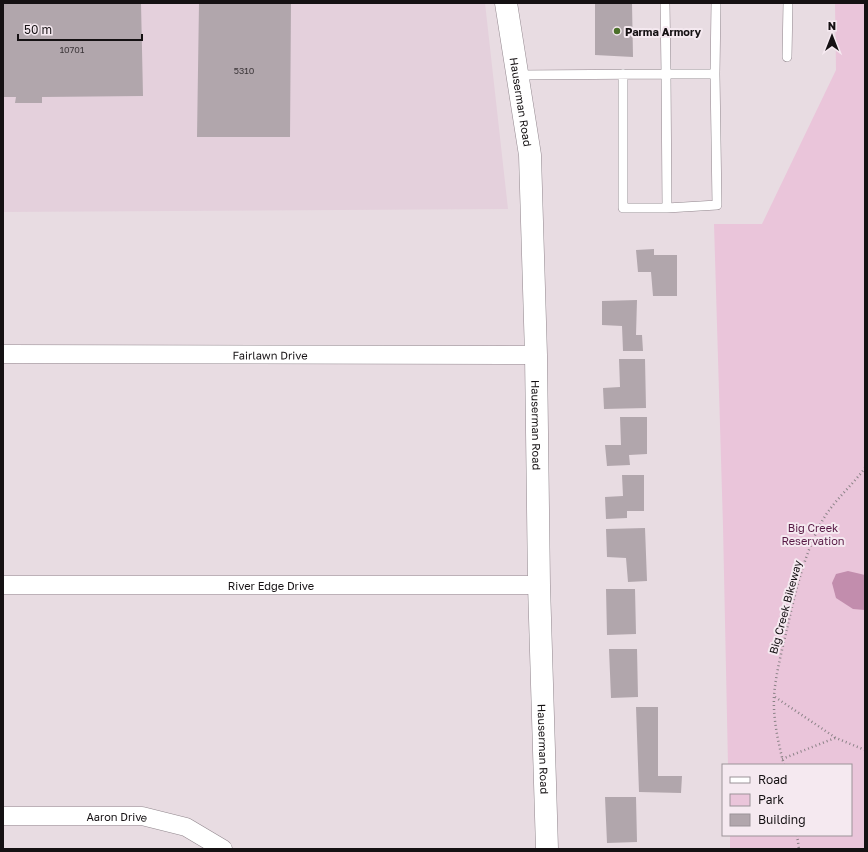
<svg xmlns="http://www.w3.org/2000/svg" width="868" height="852" viewBox="0 0 868 852" font-family="'Golos Text',sans-serif">
<style>
.built{fill:#e4d0dc}
.green{fill:#eac5da}
.water{fill:#c28dad}
.building{fill:#b1a6ac}
.lines{fill:none;stroke-linecap:round;stroke-linejoin:round}
.lane-casing{stroke:#91868d;stroke-width:10}
.street-casing{stroke:#91868d;stroke-width:19}
.secondary-casing{stroke:#91868d;stroke-width:23}
.path{stroke:#8b8387;stroke-width:2.5;stroke-dasharray:1 3;stroke-linecap:butt}
.lane{stroke:#fff;stroke-width:9}
.street{stroke:#fff;stroke-width:18}
.secondary{stroke:#fff;stroke-width:22}
.poi-dot{fill:#4b702a;stroke:#f5e9f0;stroke-width:1.5}
.labels{text-anchor:middle;dominant-baseline:central;stroke-width:4;stroke-linejoin:round;paint-order:stroke}
.number-label{font-size:9px;fill:#3c3639}
.poi-label{font-size:11px;font-weight:bold;fill:#151113;stroke:#f5e9f0;text-anchor:start}
.street-label{font-size:11px;fill:#151113;stroke:#f5e9f0}
.park-label{font-size:11px;fill:#571944;stroke:#f5e9f0}
</style>
<rect width="100%" height="100%" fill="#e8dce2"/>
<path class="built" d="M3,3h482l23,206 -505,3z"/>
<path class="green" d="M835,3h30v846h-135v-14h121v-70h-123l-5,-239 -9,-302h48l74,-154z"/>
<path class="water" d="M848,571l17,4v35l-12,-1 -17,-11 -4,-15 4,-9z"/>
<path class="building" d="M3,3h138l2,93 -101,1v6h-27l1,-6h-13z
M199,3h92l-1,134h-93z
M595,3h37l1,54 -38,-2z
M654,249v6h23v41h-24l-2,-24h-13l-2,-22z
M637,300l-1,35h6l1,16h-20l-1,-25 -20,-1v-24z
M619,359h26l1,49 -42,1 -1,-21 17,-1z
M620,417h27v37l-18,1 1,10 -23,1 -2,-21h16z
M622,475h22v36h-17v7l-21,1 -1,-22 18,-1z
M645,528l2,53 -19,1 -2,-24 -19,-1 -1,-28z
M606,589h29l1,45 -29,1z
M609,649h28l1,48 -27,1z
M636,707h22v69h24l-1,17 -42,-1z
M605,797h31l1,45 -30,1z"/>
<g class="lines">
<defs>
<path id="lane" d="M665,3l1,71h49l2,131 -50,3
M787,57l1,-54
M715,74l1,-71
M518,75l148,-1 1,134h-44v-134"/>
<g id="street">
<path id="s1" d="M3,354l533,1"/>
<path id="s2" d="M3,585h536"/>
<path id="s3" d="M3,816h139l44,11 37,22"/>
</g>
<g id="secondary">
<path id="s4" d="M506,3l24,152 6,200 3,230 8,264"/>
</g>
</defs>
<use href="#lane" class="lane-casing"/>
<use href="#street" class="street-casing"/>
<use href="#secondary" class="secondary-casing"/>
<path class="path" d="M775,697l61,41 29,12
M782,759l53,-21
M784,765c-6,-23 -11,-46 -10,-69 2,-25 9,-49 14,-72 8,-34 16,-68 32,-99 11,-22 31,-38 45,-57
M797,835l2,14"/>
<use href="#lane" class="lane"/>
<use href="#street" class="street"/>
<use href="#secondary" class="secondary"/>
</g>
<circle class="poi-dot" cx="617" cy="31" r="4"/>
<g class="labels">
<g class="number-label">
<text x="72" y="49">10701</text>
<text x="244" y="70">5310</text>
</g>
<g class="poi-label">
<text x="625" y="31">Parma Armory</text>
</g>
<g class="street-label">
<text stroke="none"><textPath href="#s4" startOffset="100">Hauserman Road</textPath></text>
<text stroke="none"><textPath href="#s1" startOffset="267">Fairlawn Drive</textPath></text>
<text stroke="none"><textPath href="#s4" startOffset="424">Hauserman Road</textPath></text>
<text stroke="none"><textPath href="#s2" startOffset="268">River Edge Drive</textPath></text>
<text transform="translate(785 607) rotate(-75)">Big Creek Bikeway</text>
<text stroke="none"><textPath href="#s4" startOffset="748">Hauserman Road</textPath></text>
<text stroke="none"><textPath href="#s3" startOffset="114">Aaron Drive</textPath></text>
</g>
<g class="park-label">
<text x="813" y="527">Big Creek<tspan x="813" dy="13">Reservation</tspan></text>
</g>
</g>
<rect width="868" height="852" fill="none" stroke="#151113" stroke-width="8"/>
<rect x="722" y="764" width="130" height="72" fill="#f5e9f0" stroke="#9b9398"/>
<rect x="730" y="777" width="20" height="6" fill="#ffffff" stroke="#9b9398"/>
<text x="758" y="784" font-size="12" fill="#151113">Road</text>
<rect x="730" y="794" width="20" height="12" fill="#eac5da" stroke="#9b9398"/>
<text x="758" y="804" font-size="12" fill="#151113">Park</text>
<rect x="730" y="814" width="20" height="12" fill="#b1a6ac" stroke="#9b9398"/>
<text x="758" y="824" font-size="12" fill="#151113">Building</text>
<g transform="translate(832 36)" stroke="#f5e9f0" stroke-width="3" paint-order="stroke">
<path d="M0-3L7 15L0 10L-7 15Z" fill="#151113"/>
<text y="-6" font-size="11" font-weight="bold" text-anchor="middle" fill="#151113">N</text>
</g>
<path d="M18 34v6h124v-6" fill="none" stroke="#151113" stroke-width="2"/>
<text x="24" y="34" font-size="12" fill="#151113" stroke="#f5e9f0" stroke-width="3" paint-order="stroke">50 m</text>
</svg>
